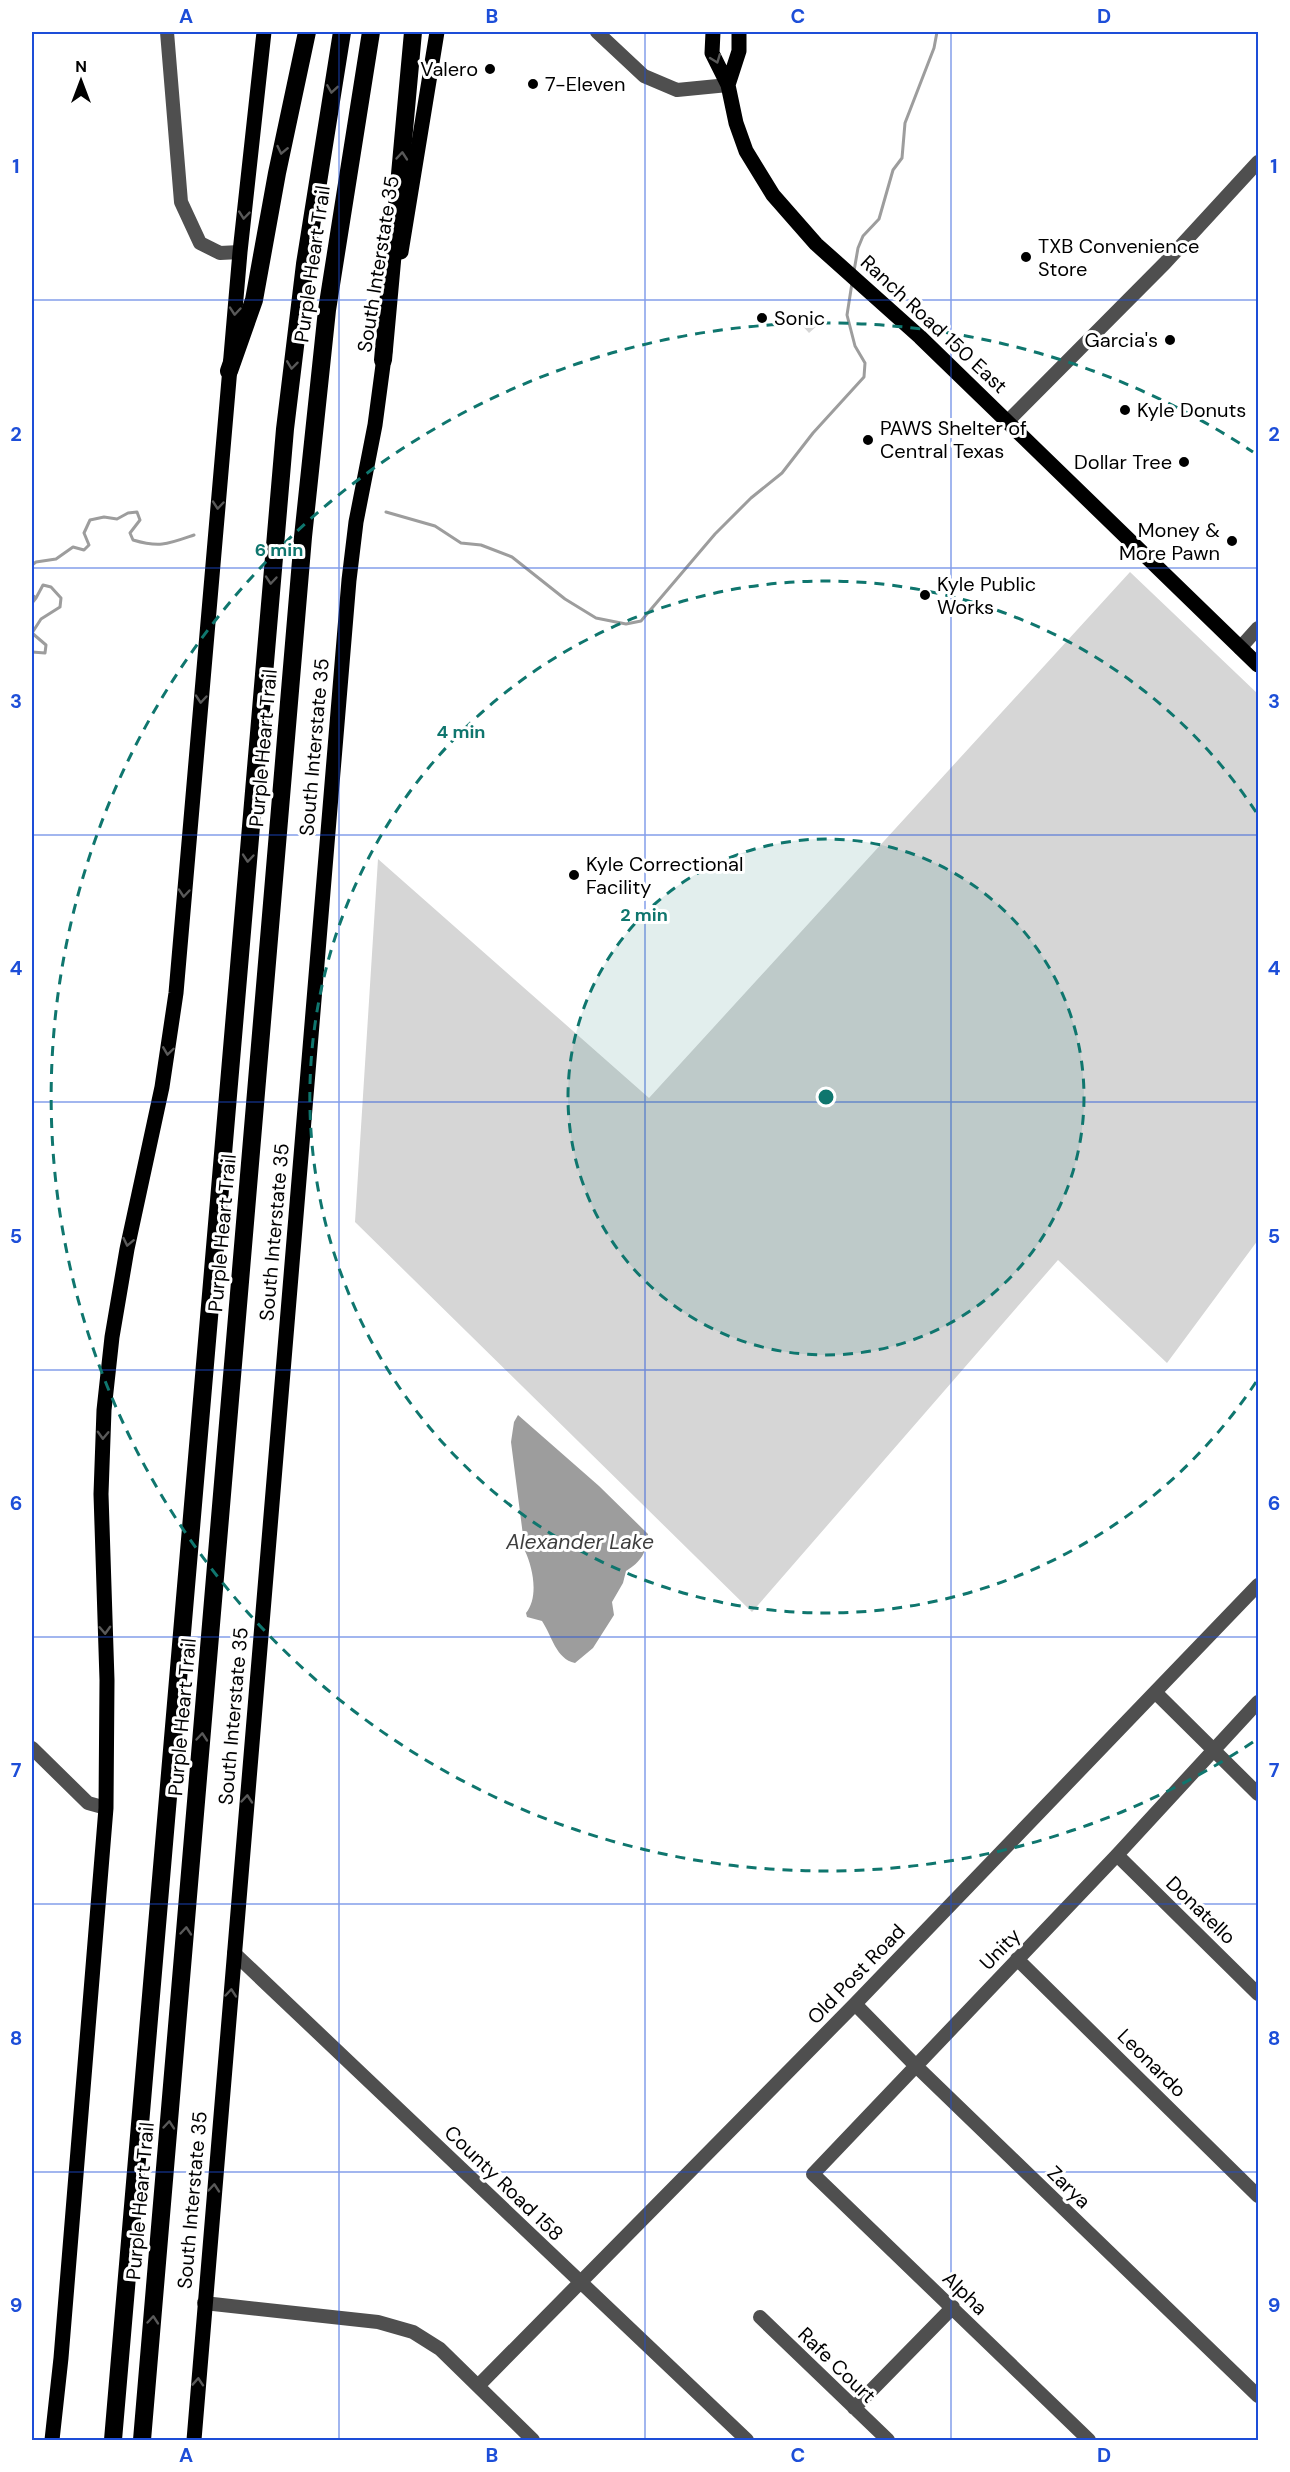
<svg xmlns="http://www.w3.org/2000/svg" width="1290" height="2472" viewBox="0 0 1290 2472" font-family="'DM Sans',sans-serif">
<style>
.green{fill:#d6d6d6}
.water{fill:#9d9d9d}
.lines{fill:none;stroke-linecap:round;stroke-linejoin:round}
.stream{stroke:#9d9d9d;stroke-width:3}
.minor{stroke:#4f4f4f;stroke-width:14}
.major{stroke:#000;stroke-width:15}
.highway{stroke:#000;stroke-width:18}
.oneway{stroke:#595959}
.grid{fill:none;stroke:#1d4ed8;stroke-width:1.5;stroke-opacity:0.55}
.ring{fill:none;stroke:#0f766e;stroke-width:3;stroke-dasharray:10 8}
.poi-dot{fill:#000;stroke:#fff;stroke-width:2}
.labels{text-anchor:middle;dominant-baseline:central;stroke-width:6;stroke-linejoin:round;paint-order:stroke}
.poi-label{font-size:20px;fill:#000;stroke:#fff;text-anchor:start}
.street-label{font-size:20px;fill:#000;stroke:#fff}
.water-label{font-size:21px;font-style:italic;fill:#3e3e3e;stroke:#fff}
.centre{fill:#0f766e;stroke:#fff;stroke-width:3}
.ring-label{font-size:18px;text-anchor:middle;font-weight:bold;fill:#0f766e;stroke:#fff;stroke-width:6;stroke-linejoin:round;paint-order:stroke}
.neatline{fill:none;stroke:#1d4ed8;stroke-width:2}
.grid-label{font-size:20px;text-anchor:middle;font-weight:bold;fill:#1d4ed8}
</style>
<rect width="100%" height="100%" fill="#fff"/>
<path class="green" d="M808,312l11,12 -10,9 -11,-12z
M1130,572l128,122v546l-91,123 -109,-103 -306,352 -397,-390 23,-363 271,239z"/>
<path class="water" d="M518,1415l81,71 49,48c-1,18 -7,28 -22,37l-3,12 -11,19 2,13 -21,33 -18,15c-19,-4 -23,-27 -33,-42l-15,-4 -1,-4c13,-16 7,-45 -1,-62l-14,-109 3,-20z"/>
<g class="lines">
<path class="stream" d="M854,271l4,-23 5,-12 16,-17 14,-49 9,-12 3,-35 29,-75 3,-16
M386,512l49,14 26,17 20,2 31,12 53,42 31,19 30,6 15,-3 74,-87 36,-36 31,-25 31,-40 51,-56 1,-14 -10,-17 -8,-31 5,-32
M32,565l4,-3 20,-3 17,-12 11,3 5,-5 -5,-12 6,-13 14,-3 13,2 11,-6 9,-1 3,8 -10,13 3,7c27,8 35,4 61,-5
M32,595l4,3 -4,5
M32,652l13,1 1,-8 -14,-12 9,-14 19,-12 1,-9 -10,-11 -8,-2 -7,13
M32,739v28"/>
<path class="minor" d="M167,32l14,170 19,41 20,10 20,-1
M597,32l47,44 33,14 51,-5
M1007,422l158,-159 93,-101
M1240,648l18,-20
M1156,1693l102,101
M32,1748l56,55 18,5
M1117,1855l141,139
M234,1953l513,487
M1017,1959l241,237
M855,2004l61,62 342,330
M204,2303l174,19 35,10 27,17 93,91
M760,2317l128,123
M478,2386l377,-382 403,-419
M854,2408l99,-101
M1089,2440l-276,-266 304,-319 141,-153"/>
<path class="major" d="M713,32l-1,21 16,32 8,38 10,28 27,44 43,49 104,93 338,328
M728,85l11,-34v-19
M401,252l36,-220
M52,2440l9,-82 45,-550 1,-128 -6,-186 3,-84 8,-73 15,-88 35,-162 14,-94 64,-741 24,-220
M194,2440l155,-1860 7,-58 19,-97 10,-75"/>
<path class="highway" d="M383,360l30,-328
M229,371l25,-71 23,-127 30,-141
M113,2440l172,-2011 20,-165 37,-232
M142,2440l161,-1903 24,-227 44,-278"/>
</g>
<defs><path id="oneway-chevron" d="M-2-3.5L2.5 0L-2 3.5" fill="none" stroke-width="1.6" stroke-linecap="round" stroke-linejoin="round" transform="scale(1.5)"/></defs>
<g class="oneway">
<use href="#oneway-chevron" transform="translate(716 59) rotate(69)"/>
<use href="#oneway-chevron" transform="translate(332 89) rotate(99)"/>
<use href="#oneway-chevron" transform="translate(282 150) rotate(102)"/>
<use href="#oneway-chevron" transform="translate(402 156) rotate(-85)"/>
<use href="#oneway-chevron" transform="translate(244 215) rotate(96)"/>
<use href="#oneway-chevron" transform="translate(235 311) rotate(95)"/>
<use href="#oneway-chevron" transform="translate(292 365) rotate(97)"/>
<use href="#oneway-chevron" transform="translate(218 505) rotate(95)"/>
<use href="#oneway-chevron" transform="translate(271 580) rotate(95)"/>
<use href="#oneway-chevron" transform="translate(201 699) rotate(95)"/>
<use href="#oneway-chevron" transform="translate(248 858) rotate(95)"/>
<use href="#oneway-chevron" transform="translate(184 893) rotate(95)"/>
<use href="#oneway-chevron" transform="translate(168 1051) rotate(98)"/>
<use href="#oneway-chevron" transform="translate(128 1242) rotate(102)"/>
<use href="#oneway-chevron" transform="translate(103 1435) rotate(92)"/>
<use href="#oneway-chevron" transform="translate(105 1630) rotate(88)"/>
<use href="#oneway-chevron" transform="translate(202 1737) rotate(-85)"/>
<use href="#oneway-chevron" transform="translate(247 1799) rotate(-85)"/>
<use href="#oneway-chevron" transform="translate(186 1931) rotate(-85)"/>
<use href="#oneway-chevron" transform="translate(231 1993) rotate(-85)"/>
<use href="#oneway-chevron" transform="translate(169 2125) rotate(-85)"/>
<use href="#oneway-chevron" transform="translate(214 2188) rotate(-85)"/>
<use href="#oneway-chevron" transform="translate(153 2320) rotate(-85)"/>
<use href="#oneway-chevron" transform="translate(198 2382) rotate(-86)"/>
</g>
<path class="grid" d="M339,32v2408M645,32v2408M951,32v2408M32,300h1226M32,568h1226M32,835h1226M32,1102h1226M32,1370h1226M32,1637h1226M32,1904h1226M32,2172h1226"/>
<circle cx="826" cy="1097" r="258" fill="#0f766e" fill-opacity=".12"/>
<g class="ring">
<circle cx="826" cy="1097" r="258"/>
<path d="M1256 1382A516 516 0 1 1 1256 812"/>
<path d="M1253 1742A774 774 0 1 1 1253 452"/>
</g>
<g class="poi-dot">
<circle cx="490" cy="69" r="6"/>
<circle cx="533" cy="84" r="6"/>
<circle cx="1026" cy="257" r="6"/>
<circle cx="762" cy="318" r="6"/>
<circle cx="1170" cy="340" r="6"/>
<circle cx="1125" cy="410" r="6"/>
<circle cx="868" cy="440" r="6"/>
<circle cx="1184" cy="462" r="6"/>
<circle cx="1232" cy="541" r="6"/>
<circle cx="925" cy="595" r="6"/>
<circle cx="574" cy="875" r="6"/>
</g>
<g class="labels">
<g class="poi-label">
<text x="478" y="69" text-anchor="end">Valero</text>
<text x="545" y="84">7-Eleven</text>
<text x="1038" y="246">TXB Convenience<tspan x="1038" dy="23">Store</tspan></text>
<text x="774" y="318">Sonic</text>
<text x="1158" y="340" text-anchor="end">Garcia's</text>
<text x="1137" y="410">Kyle Donuts</text>
<text x="880" y="428">PAWS Shelter of<tspan x="880" dy="23">Central Texas</tspan></text>
<text x="1172" y="462" text-anchor="end">Dollar Tree</text>
<text x="1220" y="530" text-anchor="end">Money &amp;<tspan x="1220" dy="23">More Pawn</tspan></text>
<text x="937" y="584">Kyle Public<tspan x="937" dy="23">Works</tspan></text>
<text x="586" y="864">Kyle Correctional<tspan x="586" dy="23">Facility</tspan></text>
</g>
<g class="street-label">
<text transform="translate(312 264) rotate(-82)">Purple Heart Trail</text>
<text transform="translate(378 264) rotate(-81)">South Interstate 35</text>
<text transform="translate(934 324) rotate(43)">Ranch Road 150 East</text>
<text transform="translate(314 747) rotate(-85)">South Interstate 35</text>
<text transform="translate(263 748) rotate(-85)">Purple Heart Trail</text>
<text transform="translate(274 1232) rotate(-85)">South Interstate 35</text>
<text transform="translate(222 1233) rotate(-85)">Purple Heart Trail</text>
<text transform="translate(233 1716) rotate(-85)">South Interstate 35</text>
<text transform="translate(182 1717) rotate(-85)">Purple Heart Trail</text>
<text transform="translate(1201 1910) rotate(44)">Donatello</text>
<text transform="translate(1000 1949) rotate(-46)">Unity</text>
<text transform="translate(856 1974) rotate(-46)">Old Post Road</text>
<text transform="translate(1152 2063) rotate(45)">Leonardo</text>
<text transform="translate(504 2183) rotate(44)">County Road 158</text>
<text transform="translate(1069 2187) rotate(44)">Zarya</text>
<text transform="translate(192 2200) rotate(-85)">South Interstate 35</text>
<text transform="translate(140 2201) rotate(-85)">Purple Heart Trail</text>
<text transform="translate(965 2293) rotate(44)">Alpha</text>
<text transform="translate(837 2365) rotate(44)">Rafe Court</text>
</g>
<g class="water-label">
<text x="580" y="1542">Alexander Lake</text>
</g>
</g>
<circle cx="826" cy="1097" r="9" class="centre"/>
<g class="ring-label">
<text x="279" y="556">6 min</text>
<text x="461" y="738">4 min</text>
<text x="644" y="921">2 min</text>
</g>
<rect width="1290" height="2472" fill="none" stroke="#ffffff" stroke-width="66"/>
<g transform="translate(81 81)" stroke="#ffffff" stroke-width="4.5" paint-order="stroke">
<path d="M0-4.5L10 22L0 15L-10 22Z" fill="#000000"/>
<text y="-9" font-size="16" font-weight="bold" text-anchor="middle" fill="#000000">N</text>
</g>
<rect x="33" y="33" width="1224" height="2406" class="neatline"/>
<g class="grid-label">
<text x="186" y="23">A</text>
<text x="492" y="23">B</text>
<text x="798" y="23">C</text>
<text x="1104" y="23">D</text>
<text x="16" y="173">1</text>
<text x="1274" y="173">1</text>
<text x="16" y="441">2</text>
<text x="1274" y="441">2</text>
<text x="16" y="708">3</text>
<text x="1274" y="708">3</text>
<text x="16" y="975">4</text>
<text x="1274" y="975">4</text>
<text x="16" y="1243">5</text>
<text x="1274" y="1243">5</text>
<text x="16" y="1510">6</text>
<text x="1274" y="1510">6</text>
<text x="16" y="1777">7</text>
<text x="1274" y="1777">7</text>
<text x="16" y="2045">8</text>
<text x="1274" y="2045">8</text>
<text x="16" y="2312">9</text>
<text x="1274" y="2312">9</text>
<text x="186" y="2462">A</text>
<text x="492" y="2462">B</text>
<text x="798" y="2462">C</text>
<text x="1104" y="2462">D</text>
</g>
</svg>
